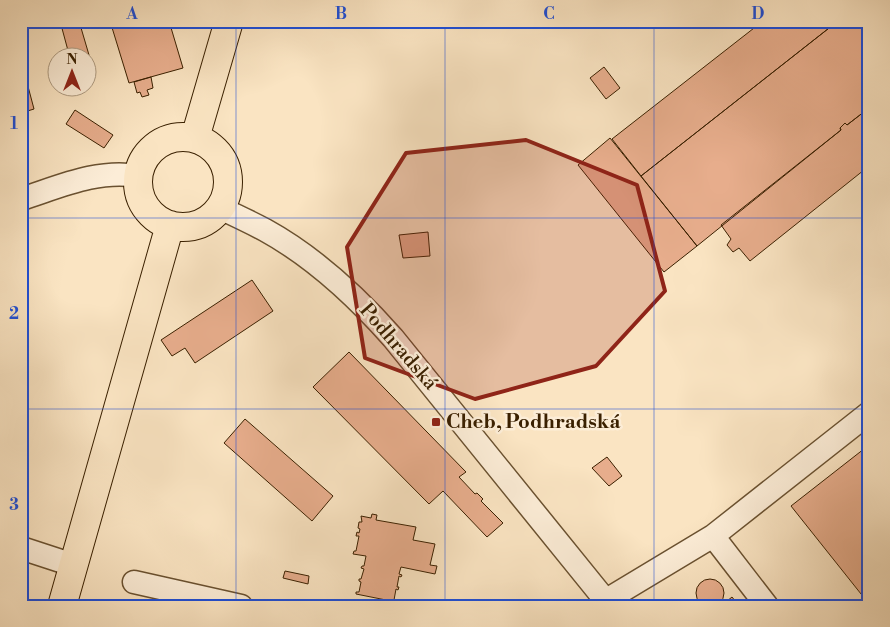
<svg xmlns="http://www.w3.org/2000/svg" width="890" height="627" viewBox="0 0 890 627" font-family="'Libre Bodoni',serif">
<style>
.building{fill:#e7ad8c;stroke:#3a2000}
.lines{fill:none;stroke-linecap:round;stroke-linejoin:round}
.minor-casing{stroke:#6a5130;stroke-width:25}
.major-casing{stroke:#3a2000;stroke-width:30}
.minor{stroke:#fcedd7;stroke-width:22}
.major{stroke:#fae4c2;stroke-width:28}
.marked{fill:#8f2418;fill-opacity:0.2;stroke:#8f2418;stroke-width:4;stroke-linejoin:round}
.grid{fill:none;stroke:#1d4ed8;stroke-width:1;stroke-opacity:0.55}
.poi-dot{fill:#8f2418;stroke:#fcedd7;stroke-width:2}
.labels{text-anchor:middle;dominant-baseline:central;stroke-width:5;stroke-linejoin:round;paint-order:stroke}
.street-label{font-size:20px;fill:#3a2000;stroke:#fcedd7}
.poi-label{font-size:20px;font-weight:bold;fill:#3a2000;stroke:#fcedd7;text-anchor:start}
.neatline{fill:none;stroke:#1d4ed8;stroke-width:2}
.grid-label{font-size:16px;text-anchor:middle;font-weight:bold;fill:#1d4ed8}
</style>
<rect width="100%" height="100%" fill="#fae4c2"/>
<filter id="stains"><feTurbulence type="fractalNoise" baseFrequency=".004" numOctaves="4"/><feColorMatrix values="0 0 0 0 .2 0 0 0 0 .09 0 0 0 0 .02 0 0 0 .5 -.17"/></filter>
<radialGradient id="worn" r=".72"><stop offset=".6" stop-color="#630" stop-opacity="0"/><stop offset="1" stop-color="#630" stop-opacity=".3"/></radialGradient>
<path class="building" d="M60,21h19l10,34 -19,3z
M110,21h59l14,47 -54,15z
M763,21h75l-197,155 -29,-37z
M838,21h31v87l-22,17 -2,-2 -5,5 1,2 -144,116 -56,-70z
M21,60l13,49 -13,4z
M604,67l16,21 -14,11 -16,-21z
M151,77l2,11 -6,2 2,5 -7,2 -2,-5 -3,1 -3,-11z
M869,108v58l-119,95 -11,-13 -6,4 -6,-7 4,-6 -10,-14 120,-95 -1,-2 5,-5 2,2z
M75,110l38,25 -9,13 -38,-24z
M610,138l87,108 -33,26 -86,-107z
M428,232l2,24 -27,2 -4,-23z
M252,280l21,31 -78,52 -10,-15 -13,8 -11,-16z
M349,352l117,120 -7,5 16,17 2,-1 6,6 -2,2 22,22 -16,14 -44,-46 -14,13 -116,-117z
M245,419l88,77 -21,25 -88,-78z
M869,445v159l-78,-98z
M607,457l15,19 -13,10 -17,-18z
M372,514l5,1 -1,5 40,7 -3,13 22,4 -5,21 7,1 -2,8 -34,-7 -2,7 3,1 -1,2 -2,-1 -2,11h2l-1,3 -2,-1 -2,11h2v2l-40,-8v-2h3l2,-10 -2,-1v-2h2l3,-10 -3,-1 1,-2h2l2,-10 -13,-2 1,-3h2l3,-15h-3l1,-4 2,1 1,-4 -2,-1 1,-6h3l-1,-6 10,2z
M285,571l24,5 -1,8 -25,-6z
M696 593a14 14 0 1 1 28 0a14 14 0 1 1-28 0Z
M732,597l7,9h-18z"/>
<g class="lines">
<defs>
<path id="minor" d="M21,199c38,-12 76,-30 117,-23
M220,208c15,7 30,14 45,22 49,27 91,66 128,108l217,268
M713,536l156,-123
M21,548l52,17
M134,582l107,24
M605,601l108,-65 54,70"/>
<path id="major" d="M138 182a45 45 0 1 1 90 0a45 45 0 1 1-90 0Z
M195,138l34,-117
M62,606l108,-381"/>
</defs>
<use href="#minor" class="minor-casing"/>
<use href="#major" class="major-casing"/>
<use href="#minor" class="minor"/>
<use href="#major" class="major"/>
</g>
<path class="marked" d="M526,140l111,45 28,106 -69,75 -121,33 -110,-41 -18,-111 59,-94z"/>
<path class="grid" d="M236,21v585M445,21v585M654,21v585M21,218h848M21,409h848"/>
<rect class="poi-dot" x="431" y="417" width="10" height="10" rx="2.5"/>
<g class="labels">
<g class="street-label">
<text transform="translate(398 347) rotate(49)">Podhradská</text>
</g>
<g class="poi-label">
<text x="446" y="422">Cheb, Podhradská</text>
</g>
</g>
<rect width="890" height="627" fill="none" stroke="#fae4c2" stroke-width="55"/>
<g transform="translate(72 72)"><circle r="24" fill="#fcedd7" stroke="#ae9b81"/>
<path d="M0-4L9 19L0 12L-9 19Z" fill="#8f2418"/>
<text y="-8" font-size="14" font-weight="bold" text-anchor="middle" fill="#3a2000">N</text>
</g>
<rect x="28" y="28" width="834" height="572" class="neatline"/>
<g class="grid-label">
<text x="132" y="19">A</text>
<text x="341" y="19">B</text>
<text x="549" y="19">C</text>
<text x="758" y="19">D</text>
<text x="14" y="129">1</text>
<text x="14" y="319">2</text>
<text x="14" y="510">3</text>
</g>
<rect width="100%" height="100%" filter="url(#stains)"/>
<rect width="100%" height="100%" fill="url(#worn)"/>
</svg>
